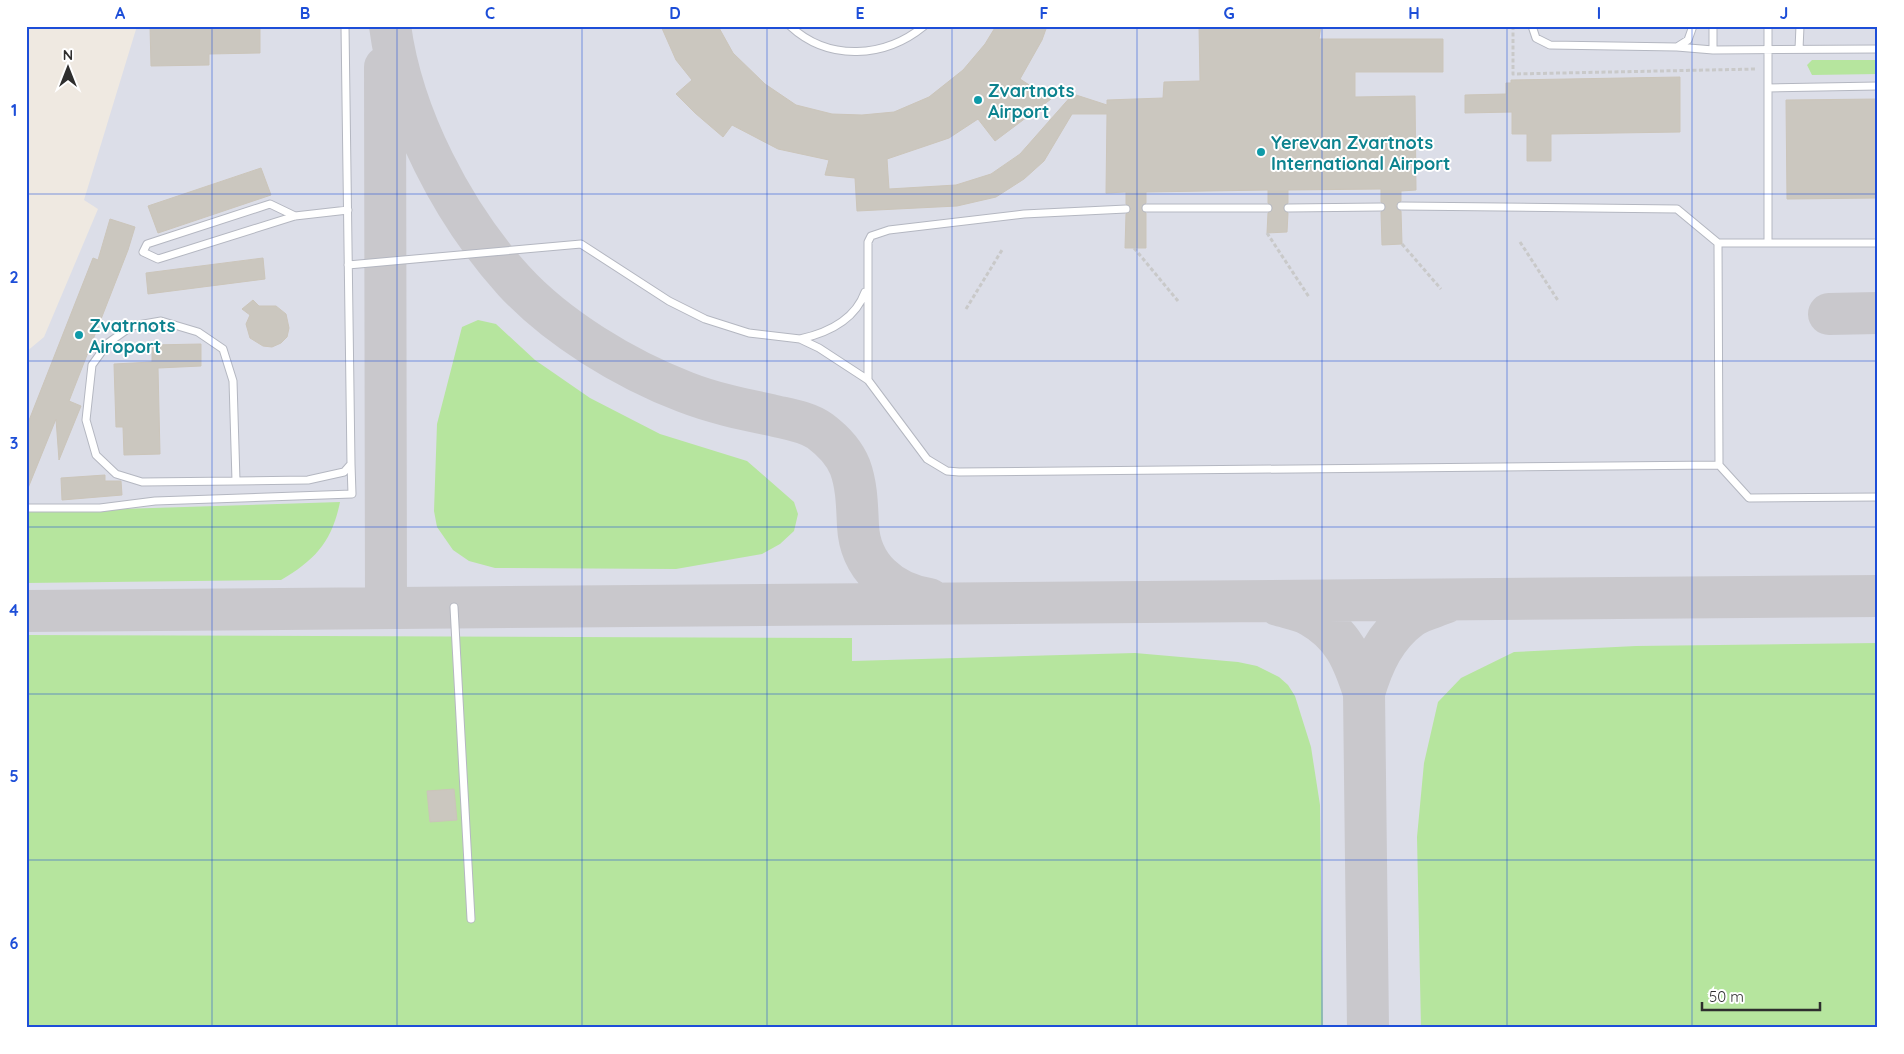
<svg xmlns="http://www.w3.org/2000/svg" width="1904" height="1054" viewBox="0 0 1904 1054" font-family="Quicksand,sans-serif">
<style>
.airport{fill:#dcdee8}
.green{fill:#b6e59e}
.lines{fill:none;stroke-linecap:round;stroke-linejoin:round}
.taxiway{stroke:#c9c8cc;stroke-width:42}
.building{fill:#cbc7bf;stroke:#cbc5ba}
.service-casing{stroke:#b4b7c1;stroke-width:9}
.path{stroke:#c9c9c9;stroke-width:3;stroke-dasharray:4 2.5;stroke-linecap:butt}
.service{stroke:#fff;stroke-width:7}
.grid{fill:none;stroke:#1d4ed8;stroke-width:1;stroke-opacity:0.55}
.culture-dot{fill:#0f9aa8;stroke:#fff;stroke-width:2}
.labels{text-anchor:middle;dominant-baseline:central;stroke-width:4;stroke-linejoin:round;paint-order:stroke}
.culture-label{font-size:18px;font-weight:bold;fill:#0d838f;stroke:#fff;text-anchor:start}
.neatline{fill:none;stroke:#1d4ed8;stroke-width:2}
.grid-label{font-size:16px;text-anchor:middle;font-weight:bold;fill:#1d4ed8}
</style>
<rect width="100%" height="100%" fill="#efe9e1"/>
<path class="airport" d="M137,26h1741v1002h-1852v-676l18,-15 54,-128 -14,-9z"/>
<path class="green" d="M1812,60h66v14l-66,1 -5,-10z
M478,320l18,4 39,36 55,38 70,36 87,27 47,41 4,12 -4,17 -14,13 -18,10 -86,15 -181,-1 -26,-7 -16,-11 -16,-23 -3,-16 3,-87 25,-97z
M340,502c-8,40 -25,58 -59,78l-255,3v-71z
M26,635l826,3v23l283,-8 103,9 19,4 22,11 9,8 7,11 16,51 9,58 3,223h-1297z
M1878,643v385h-457l-4,-191 7,-74 14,-61 23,-24 53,-26 122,-6z"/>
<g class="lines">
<path class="taxiway" d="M390,26c12,90 63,188 124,255 43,47 111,88 171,111 28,11 57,17 86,23 16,4 35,6 49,16 12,9 24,21 30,36 7,19 7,39 8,59 2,40 32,67 71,73
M385,67l1,541
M1829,314l49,-1
M1278,605c10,3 24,5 33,11 32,18 42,43 53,77 9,-30 21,-57 47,-76 10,-7 25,-10 36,-15
M26,611l1852,-15
M1364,693l4,335"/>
</g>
<path class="building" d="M150,26h110v27l-51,1v11l-58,1z
M661,26h57l15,27 32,31 31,21 36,9 30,1 32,-3 35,-15 34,-27 22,-26 11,-18h51l-5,14 -22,39 31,20 -56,42 -17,-22 -29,19 -62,21 2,30 67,-4 35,-11 29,-20 53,-60 34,11v-5l56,-2 1,-16 36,-1 -1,-55h122l-2,13h124v33h-88v25l60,-1 1,94 -15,1v10l-5,4 1,4 4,2 1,33 -20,1 -1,-33 5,-6 -5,-4v-13l-93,1v13l-5,5 5,5 -1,19 -20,1 1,-20 5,-5 -5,-5v-13l-122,2v11l-5,5 5,5v35h-21l1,-34 5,-6 -5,-4v-12l-20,1 1,-79h-35l-28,47 -20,18 -28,18 -39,9 -100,5 -2,-33 -30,-3 4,-15 -51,-11 -46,-24 -9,12 -28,-24 -19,-19 16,-14 -16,-20z
M1680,77v55l-129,2v27h-24v-27h-15v-22l-47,1v-18l41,-1v-11h5v-3z
M1878,99v99l-91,1 -1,-99z
M261,168l10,27 -113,38 -10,-27z
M110,219l25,8 -7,23 -59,151 12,5 -22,54 -3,-41 -30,74v-65l67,-170 5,2z
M263,258l2,21 -117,15 -2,-21z
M253,300l6,6h17l10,8 3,14 -2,9 -6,6 -9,4 -9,-1 -13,-8 -4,-14 4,-9 -8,-6z
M201,344v22l-43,2 2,86 -36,1 -1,-28h-7l-2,-63 38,-2v-17z
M105,475v6h16l1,14 -60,5 -1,-22z
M454,789l3,31 -27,2 -3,-31z"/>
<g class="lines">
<defs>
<path id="service" d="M790,26c39,36 95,32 134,0
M1532,26l4,12 14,7 127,2 11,-7 5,-14
M1713,26v24
M1768,26v216
M1677,47l36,3 165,-1
M1799,49l1,-23
M1768,88l110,-2
M1401,206l276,3 41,34h160
M1146,208h122
M1288,208l93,-1
M295,216l-25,-12 -123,40 -4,8 15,7 137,-43 53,-6
M1718,243l1,222 30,33 129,-1
M348,265l233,-21 88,57 36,18 44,14 51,6 19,9 49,32 59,79 20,12 12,1 760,-7
M800,339c27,-6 55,-19 65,-47
M868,380v-138l3,-6 18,-6 135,-16 102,-5
M236,481l-3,-100 -10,-32 -25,-17 -37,-11 -29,5 -24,17 -16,22 -6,55 10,35 20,19 26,8 94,-1 72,-1 36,-8 7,-8 -6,-438
M26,508h74l55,-7 197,-7 -1,-30
M454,607l17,312"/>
</defs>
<use href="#service" class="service-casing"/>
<path class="path" d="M1513,26v48l244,-5
M1267,233l42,64
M1520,242l39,60
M1402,244l39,45
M1134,248l44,53
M966,309l36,-59"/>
<use href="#service" class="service"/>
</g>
<path class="grid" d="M212,26v1002M397,26v1002M582,26v1002M767,26v1002M952,26v1002M1137,26v1002M1322,26v1002M1507,26v1002M1692,26v1002M26,194h1852M26,361h1852M26,527h1852M26,694h1852M26,860h1852"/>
<g class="culture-dot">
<circle cx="978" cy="100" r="5"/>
<circle cx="1261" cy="152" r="5"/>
<circle cx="79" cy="335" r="5"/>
</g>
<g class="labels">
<g class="culture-label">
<text x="988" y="90">Zvartnots<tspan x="988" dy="21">Airport</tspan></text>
<text x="1271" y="142">Yerevan Zvartnots<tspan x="1271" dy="21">International Airport</tspan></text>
<text x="89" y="325">Zvatrnots<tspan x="89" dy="21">Airoport</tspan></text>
</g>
</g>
<rect width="1904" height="1054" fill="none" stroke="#ffffff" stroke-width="55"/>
<g transform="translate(68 68)" stroke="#ffffff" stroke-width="4" paint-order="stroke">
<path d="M0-4L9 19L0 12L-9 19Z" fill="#2e2e2e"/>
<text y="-8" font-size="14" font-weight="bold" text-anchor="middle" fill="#2e2e2e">N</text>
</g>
<path d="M1702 1002v8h118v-8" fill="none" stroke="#2e2e2e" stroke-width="2.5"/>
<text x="1709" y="1002" font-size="15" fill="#2e2e2e" stroke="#ffffff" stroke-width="4" paint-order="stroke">50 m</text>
<rect x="28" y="28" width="1848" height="998" class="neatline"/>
<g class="grid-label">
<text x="120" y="19">A</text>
<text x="305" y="19">B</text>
<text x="490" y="19">C</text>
<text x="675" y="19">D</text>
<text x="860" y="19">E</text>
<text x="1044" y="19">F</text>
<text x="1229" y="19">G</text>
<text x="1414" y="19">H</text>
<text x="1599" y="19">I</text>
<text x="1784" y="19">J</text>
<text x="14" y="116">1</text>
<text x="14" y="283">2</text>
<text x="14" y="449">3</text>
<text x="14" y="616">4</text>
<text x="14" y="782">5</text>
<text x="14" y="949">6</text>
</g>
</svg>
